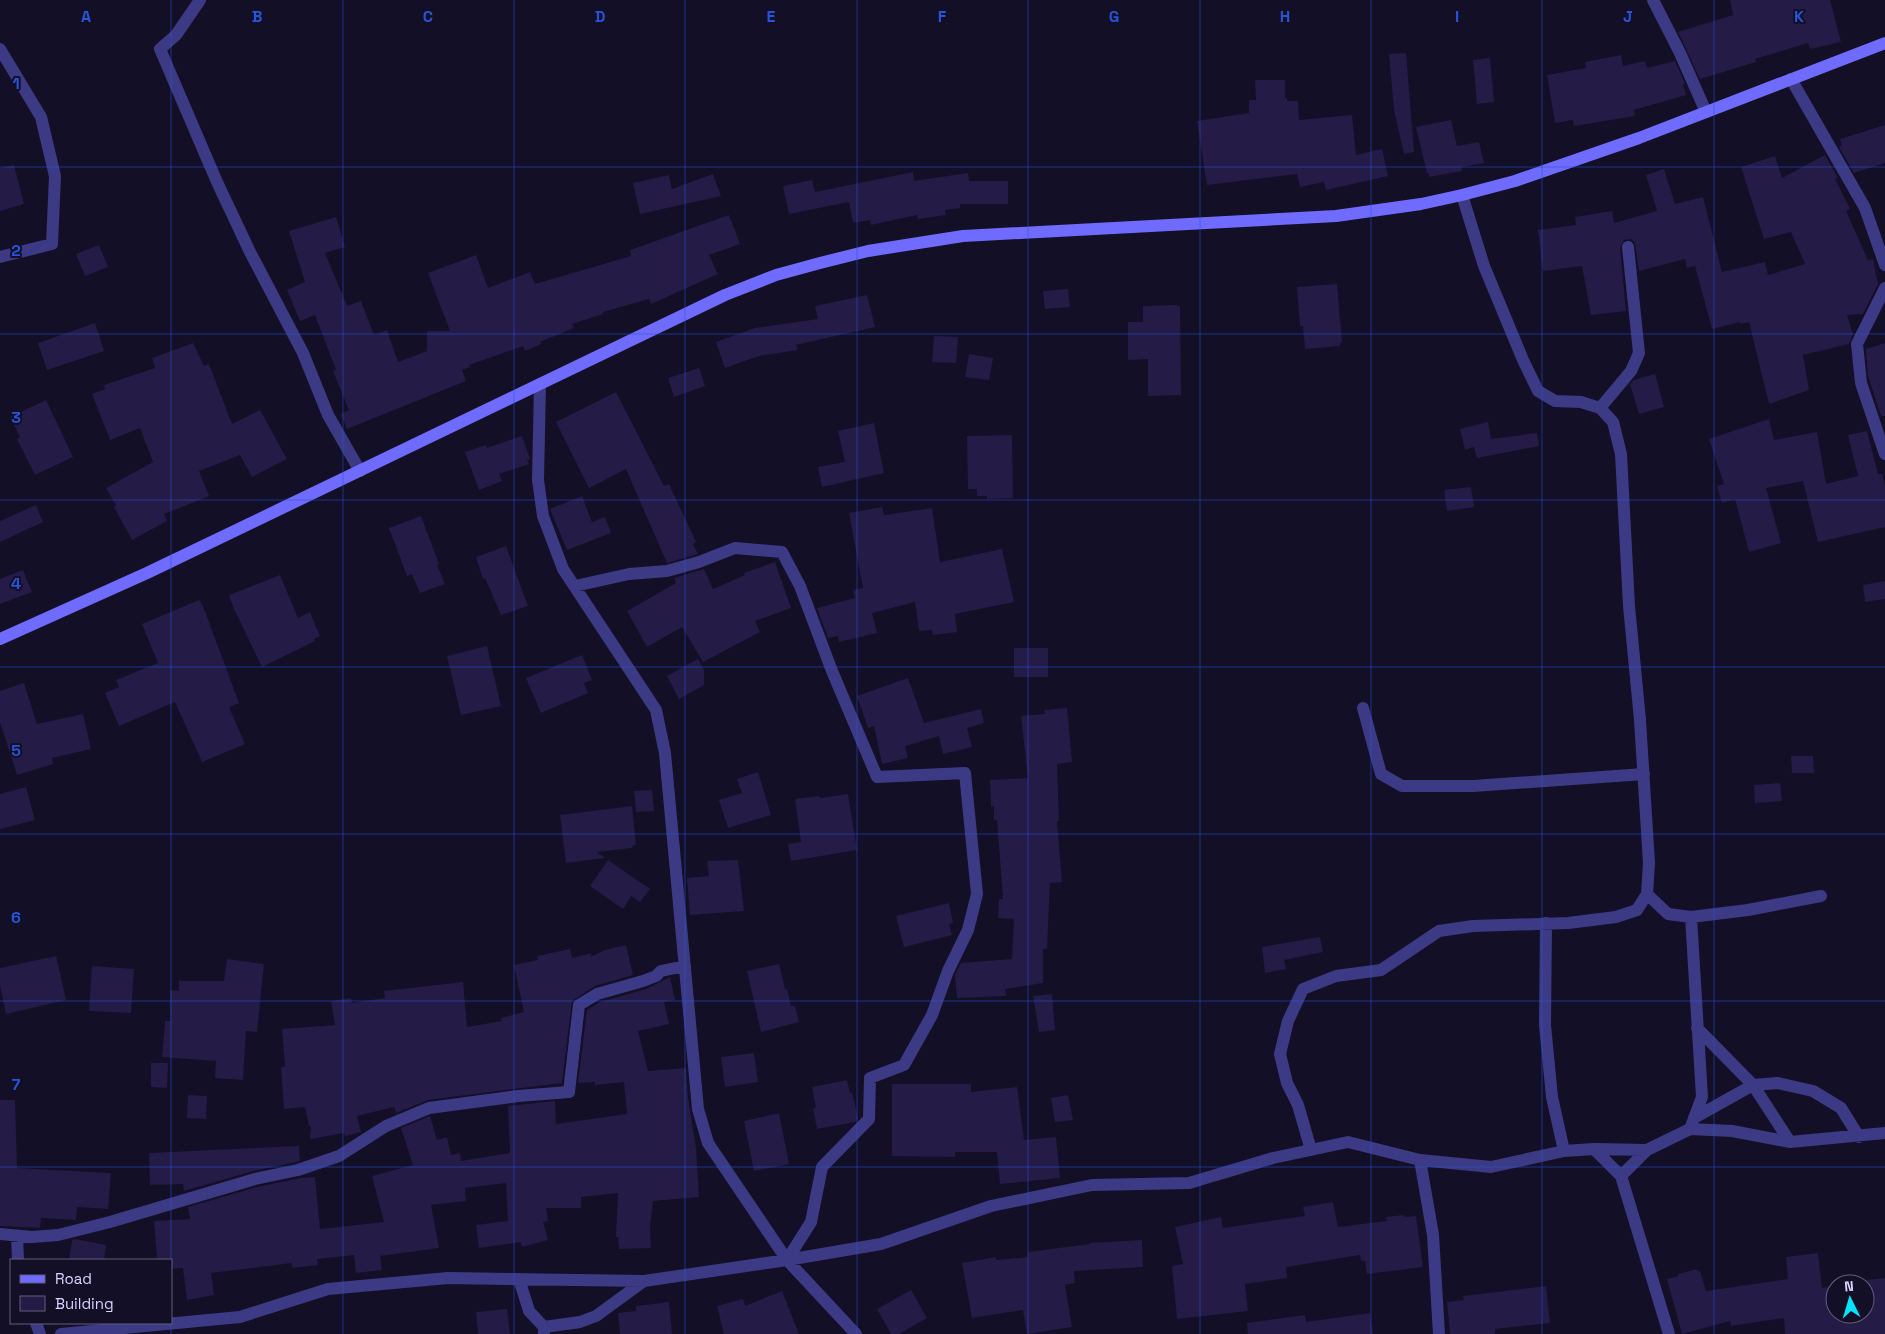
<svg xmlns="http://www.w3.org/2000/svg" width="1885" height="1334" viewBox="0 0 1885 1334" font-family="'Space Grotesk',sans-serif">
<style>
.building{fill:#241b47}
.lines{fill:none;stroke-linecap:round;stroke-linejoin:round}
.minor{stroke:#3d3a85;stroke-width:12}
.secondary{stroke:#6f6bff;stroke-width:12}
.grid{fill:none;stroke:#2655da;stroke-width:1;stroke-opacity:0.55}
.grid-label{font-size:16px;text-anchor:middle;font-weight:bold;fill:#2655da;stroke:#130f26;stroke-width:4;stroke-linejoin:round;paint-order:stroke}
</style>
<rect width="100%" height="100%" fill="#130f26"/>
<path class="building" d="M1730,0h100l11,42 -31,7 -2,-6 -53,16 1,3 -56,17 -22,-47 55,-17z
M1406,53l8,99 -10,2 -10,-44 -5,-56z
M1621,55l2,11 22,-5 2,7 28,-7 10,23h-2l3,11 -52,15 1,6 -61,10 -1,-6 -18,3 -8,-48 39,-7 -1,-6z
M1490,58l4,44 -17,2 -4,-44z
M1255,80h30v18h2v3h11l1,19 53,-5 4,40 26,-6 6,27 -62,14 -2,-8 -24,5 -3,-13 -90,11 -10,-64 52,-8v-13h7z
M1451,120l6,26 22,-4 5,21 -23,4 1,4 -33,6v-4h-2l-11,-46z
M1885,125v38l-31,10 -15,-26 3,-2 -2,-6z
M1825,155l13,23 -3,1 15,30 -4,2 22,49 5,-1 5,25 -15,30 -16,1 6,19 -4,10 -46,11 6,35 -40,14 -20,-82 -9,2v-2l-28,7 -17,-63 -8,2 -2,-9 -46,12 -4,-28 -4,-4 -7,1 -4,8 6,63 -35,4 -9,-49 -39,5 -5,-41 38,-5 -1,-8 37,-6 2,12 43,-12 -11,-36 18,-6 11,35 28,-7 19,75 43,-10 3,13 37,-11 -14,-32 -27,7 -23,-72 34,-11 7,22z
M14,165l10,39 -24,7v-43z
M913,172l1,9 54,-8 1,8h39v23h-48v4l-15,2 1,5 -28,4 -1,-4 -46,10 -1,-5 -17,3 -4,-21 -60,12 -6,-28 29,-6 3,12z
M713,174l8,22 -81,18 -7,-31 36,-8 3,14z
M729,215l11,29 -31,11 9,19 -67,30 -2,-5 -46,13v2l-31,10 2,4 -34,14 1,2 -16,7 -2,-5 -54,19 1,2 -8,3 4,11 -119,48 -6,-15 8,-4 -16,-39 3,-1 -21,-55 -15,6 -13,-31 18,-8 -16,-51 47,-14 9,30 -20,6 22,53 14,-5 13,34 13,-5 11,32 29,-11v-20h23l-22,-58 48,-18 12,33 42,-16 5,12 96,-28 -1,-6z
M99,245l9,22 -23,9 -9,-22z
M1337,284l5,59h-2v3l-35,3 -2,-23h-3l-3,-39z
M1068,289l2,18 -25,2 -2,-18z
M867,295l8,32 -79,18 1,5 -38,6 -34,12 -9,-26 39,-14 63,-9 -3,-13z
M1177,305v1h3l1,89 -33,1v-37l-20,1v-38h15v-16z
M95,323l9,28 -57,19 -9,-27z
M934,336l24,1 -2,26 -24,-1z
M193,343l11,23 5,-2 23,60 28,-14 27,49 -35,18 -12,-22 -41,16 10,25 -45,18 3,7 -35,19 -18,-33 2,-2 -10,-17 47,-26 -13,-34 -30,12 -18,-46 13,-5 -1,-4 51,-17 -3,-10z
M1885,343v73h-4l-13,-40 -2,-27z
M969,354l24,4 -4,22 -24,-3z
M699,368l6,18 -31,11 -6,-19z
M1655,374l9,33 -25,7 -9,-30 4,-4z
M616,392l48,94 5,-2 27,58 -3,2 5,10 -31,9 -41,-94 -37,19 -33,-66z
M46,400l27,57 -38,18 -18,-36 3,-2 -10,-20z
M1769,419l5,21 43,-8 9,52 32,-8 -10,-41 19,-4 11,43h4l3,12v41l-67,15 -15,-61 -37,7 15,55 -32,9 -14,-53 -13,4 -5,-17 7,-2 -15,-45z
M1488,422l3,17 46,-6 2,13 -62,12 -3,-11 -9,3 -5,-21z
M874,423l10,50 -62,14 -4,-20 27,-5 -7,-31z
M1012,435l1,63 -26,1v-3h-10v-7h-9l-1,-53z
M522,436l8,23 -3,1 2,4 -30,10 3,7 -23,9 -14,-38 21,-7 1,3z
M1471,487l3,20 -27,4 -3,-21z
M582,496l10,26 13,-5 6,16 -44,17 -17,-41z
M36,505l7,17 -43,20v-21z
M882,507l2,8 48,-7 8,54 62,-13 12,53 -59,12 2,18 -24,3 -1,-5 -13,1 -4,-29 -43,11 5,20 -38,9 -1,-6 -10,2 -11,-30 38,-10 -2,-8 10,-2 -14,-75z
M421,516l18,48 -2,1 8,19 -25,9 -8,-19 -5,2 -18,-48z
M506,546l22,60 -27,9 -16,-37 -2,1 -7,-22z
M775,562l16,46 -36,13 5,11 -57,30 -21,-35 -35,20 -20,-36 49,-28 -2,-5 30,-9 9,20 32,-14 -1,-2z
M23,570l9,22 -32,12v-25z
M280,575l18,43 12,-6 10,24 -6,3 1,2 -53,26 -28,-58 -5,-14z
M1885,581v18l-20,3 -2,-17z
M199,600l4,6 36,97 -10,4 16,37 -43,18 -27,-60 -56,24 -14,-33 14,-6 -3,-7 42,-17 -16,-39z
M487,646l14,60 -40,9 -14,-59z
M1014,648h34v29h-34z
M582,655l10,25 -8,3 4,10 -47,20 -15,-35z
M698,659l6,11v15l-25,14 -12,-23z
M908,678l16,45 57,-14 3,14 -17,5 5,19 -29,7 -4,-18 -34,10 3,12 -26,6 -8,-38 -6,2 -11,-32z
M24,683l13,41 46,-10 8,35 -39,9 1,6 -36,11 -17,-53v-31z
M1067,708l5,54 -15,2 2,57h-2l5,61 -12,1 -3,66h-4v34l-38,6 1,7 -49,2 -2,-23 6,-12 51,-4 2,-40 -16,-1 1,-19h4l-6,-79h-3v-14l-3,1 -1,-27 38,-2 -7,-62 24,-2 -1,-4z
M1791,756h22l1,17h-22z
M758,772l13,43 -43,13 -9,-28 23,-7 -5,-14z
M1780,783l2,18 -27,2 -1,-18z
M26,787l9,33 -35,9v-35z
M652,790l2,21 -18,1 -2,-21z
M848,794l9,56 -66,11 -3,-17 13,-2 -6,-43 24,-3 1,2z
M632,806l4,39 -4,1v2l-35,4 8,6 -39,5 -6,-48z
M608,860l42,29 -10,13 -9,-6 -8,13 -33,-23z
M738,860l6,51 -54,4 -3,-37 22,-2 -2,-15z
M949,903l4,20 -4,1 3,11 -48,12 -8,-31z
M1320,937l3,15 -39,8 2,9 -21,4 -3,-26z
M626,945l7,30 -38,11 -23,15 -10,82 -134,17 -32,13 -2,-6 -37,9 4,16 -16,4 -1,-3 -34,6 1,-13h-2l-4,-19 -21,2 -3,-42h4l-3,-38 53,-4 -4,-24 20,-3 1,5 33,-5 -1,-7 79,-9 4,45 35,-6 -1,-3 23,-6 -10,-47 24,-5 -1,-4 33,-7 2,9 20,-5 -2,4 15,-7z
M56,956l10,44 -60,14 -6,-29v-17z
M227,959l37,5 -7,68 -11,-1 -3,49 -28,-2 1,-17 -54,-4 3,-36h5v-31l9,1v-10h45z
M779,964l6,25h2l4,17h4l4,16 -38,10 -14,-61z
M92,966l42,3 -3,44 -42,-2z
M670,977l5,23 -11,2 5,22 -31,7 10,40 38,-3 2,30 8,50 3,49 -46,4 -3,27 1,20 -32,1 -1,-12h-2l2,-44 -37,4v11h-35l2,13 -5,1 5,18 -26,7 -1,-5 -42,6 -3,-23 32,-4 -2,-38 -41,5 1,13 -35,4 8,43 -59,8 2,14 -26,3 -2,-18 -37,4 1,6 -26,3v-5l-81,10 3,22 -27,5 -4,-32 -12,1v-9h-14l-3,-39 36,-2 -2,-12 69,-20 44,-9 14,-1 5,52 64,-7 -12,-46 41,-11 -12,-37 29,-12 7,24 10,-3 4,18 9,-2 1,8 49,-8 -2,-47 47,-5 1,23 71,-10 -3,-32 -29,3v-3l-17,1 9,-73 13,-8 46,-13z
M1052,994l3,36 -16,2 -6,-36z
M754,1053l4,29 -33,5 -4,-30z
M151,1063h17l-1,25 -16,-1z
M847,1080l3,13 2,-1 6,27 -3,3 -38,7 -4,-21h3l-4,-21z
M892,1084h79v8l46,-5 7,53 32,-3 4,41 -60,6 -3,-32h-42v5l-63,-1z
M188,1095l19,1 -1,23 -19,-1z
M1068,1095l5,25 -18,2 -4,-24z
M0,1100h15l2,68 94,5 -3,36 -31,-2 -1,13 -35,-2 -1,10 -40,-2z
M779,1113l10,51 -35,7 -10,-50z
M299,1146l1,15 -4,1 -43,9 -69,20 -1,-7 -33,1 -1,-32z
M1333,1202l5,25 49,-6 -1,-4 18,-2 1,2 11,-1 7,51 -56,7 -2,-13h-4l-1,-6 -74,12 1,11 -42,6 3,27 -71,8 -5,-53 11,-2 -8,-37 46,-10 2,11 82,-12 -2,-9z
M75,1239l31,6 -2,15h-35l3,-20z
M1142,1240l1,27 -69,4 1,12 -10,2 7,42 -45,7 -4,-24 -51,8 -10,-55 34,-6v3l32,-3v-5l62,-8v-1z
M1818,1253l4,35 13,-2v28h30v-30h-12h4v-3l28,-3v56h-100l-1,-16 -53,8 -1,-5 -48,13 -15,-55 12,-3 -1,-2 19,-5 1,2h2l6,20 82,-12 -2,-22z
M1546,1286l4,37 -55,6v5h-45l-3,-32 17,-2 -1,-4z
M911,1290l16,28 -28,16h-8l-14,-25z
M782,1291l17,43h-75l-7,-28 26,-7 2,7z
M669,1302l3,32h-52l-2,-21 18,-2v-5z
M507,1309l3,25h-32l-2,-22z
M1370,1313l3,21h-125l-1,-11 58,-8 1,7z"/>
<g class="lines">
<path class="minor" d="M200,0l-24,35 -16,14 57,133 33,70 53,101 25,62 32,56
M1653,0l27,53 26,59
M0,49l41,68 14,59 -3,68 -52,13
M1791,79l74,129 20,57
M1885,288l-28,56 4,39 24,71
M540,384l-2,96 5,36 20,53 93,141 9,43 33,356 10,34 79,117 69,74
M1600,408l31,-37 8,-18 -11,-106
M575,586l54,-12 38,-3 32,-9 36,-14 47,4 18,34 32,85 45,106 88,-4 12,121 -9,36 -20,41 -16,44 -28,50 -34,13 -1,41 -47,48 -11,55 -24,38
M1363,708l18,66 21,12h71l171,-12
M1647,894l21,20 23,3 57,-7 73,-14
M1546,923l-1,102 7,72 12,54
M1697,1028l56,57 37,57
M1694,1118l59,-33 25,-2 35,8 28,17 18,29
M1690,1129l12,-32 -11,-180
M1594,1149l27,27 48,158
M1311,1150l-13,-45 -11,-22 -7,-29 8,-33 15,-32 33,-13 45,-6 58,-39 34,-5 95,-3 48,-6 21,-7 10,-16 2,-31 -9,-143 -11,-114 -8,-152 -8,-32 -13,-14 -19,-6 -26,-1 -17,-10 -15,-31 -39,-94 -22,-71
M1420,1160l13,75 6,99
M1621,1176l26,-26
M0,1234l32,3 26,-2 52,-13 145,-43 43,-9 41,-14 47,-30 43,-18 89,-12 51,-4 10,-87 18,-11 46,-13 13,-5 5,-5 24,-5
M17,1236l1,24
M519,1279l10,32 15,16
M36,1323l4,11
M61,1334l179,-17 88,-28 120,-11 196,3 143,-21 94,-16 110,-38 101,-21 97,-2 84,-25 75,-16 72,18 71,7 73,-16 30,-2 53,1 43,-21 42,2 58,11 95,-9
M544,1334v-7l36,-5 16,-6 48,-35"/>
<path class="secondary" d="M0,639l147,-66 578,-278 51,-20 44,-12 48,-12 95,-15 373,-20 85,-12 41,-9 53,-14 124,-43 246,-95"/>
</g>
<path class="grid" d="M171,0v1334M343,0v1334M514,0v1334M685,0v1334M857,0v1334M1028,0v1334M1200,0v1334M1371,0v1334M1542,0v1334M1714,0v1334M0,167h1885M0,334h1885M0,500h1885M0,667h1885M0,834h1885M0,1001h1885M0,1167h1885"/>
<g class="grid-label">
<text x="86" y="22">A</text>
<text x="257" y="22">B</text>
<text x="428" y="22">C</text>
<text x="600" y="22">D</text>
<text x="771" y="22">E</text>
<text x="942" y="22">F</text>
<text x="1114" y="22">G</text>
<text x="1285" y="22">H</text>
<text x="1457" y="22">I</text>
<text x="1628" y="22">J</text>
<text x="1799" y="22">K</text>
<text x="16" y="89">1</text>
<text x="16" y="256">2</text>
<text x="16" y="423">3</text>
<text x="16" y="589">4</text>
<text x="16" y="756">5</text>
<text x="16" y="923">6</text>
<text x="16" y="1090">7</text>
</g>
<rect x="10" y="1259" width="162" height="65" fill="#130f26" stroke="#625e7d"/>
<rect x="20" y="1275" width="25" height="8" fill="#6f6bff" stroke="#625e7d"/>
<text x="55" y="1284" font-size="15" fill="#d9d4ff">Road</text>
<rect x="20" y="1296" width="25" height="15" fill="#241b47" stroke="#625e7d"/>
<text x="55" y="1309" font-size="15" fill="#d9d4ff">Building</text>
<g transform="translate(1850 1299) rotate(355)"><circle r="24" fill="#130f26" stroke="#625e7d"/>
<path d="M0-4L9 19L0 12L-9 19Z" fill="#00e5ff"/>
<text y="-8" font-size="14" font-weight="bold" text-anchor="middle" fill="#d9d4ff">N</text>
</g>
</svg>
